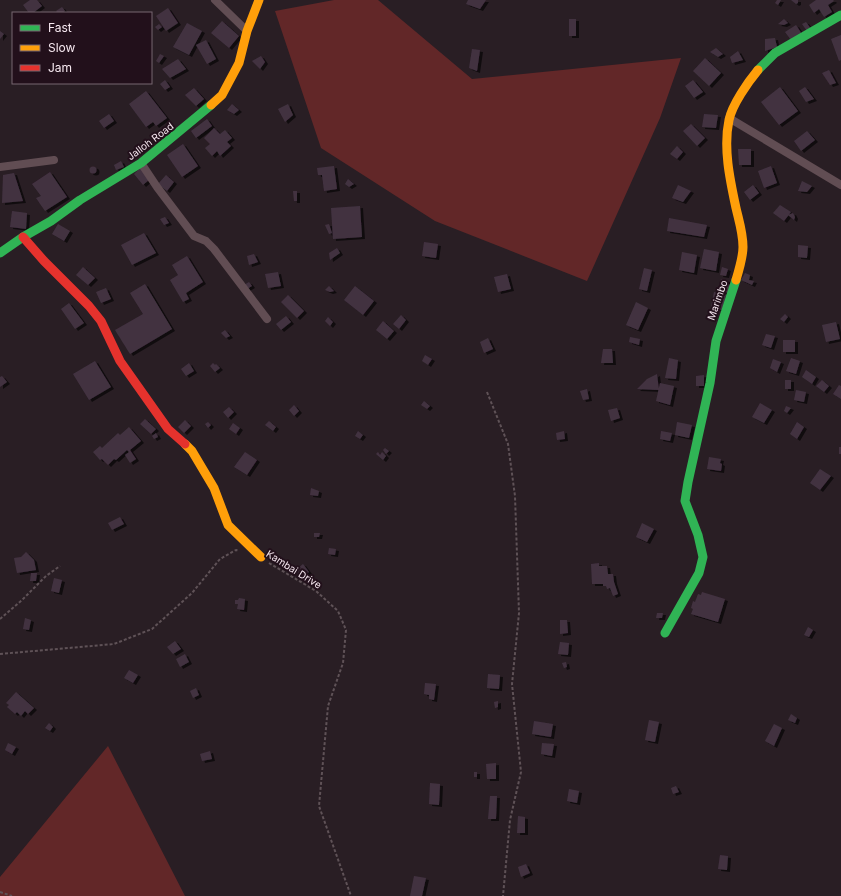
<svg xmlns="http://www.w3.org/2000/svg" width="841" height="896" viewBox="0 0 841 896" font-family="Inter,sans-serif">
<style>
.green{fill:#622728}
.building{fill:#423241;filter:url(#shadow)}
.lines{fill:none;stroke-linecap:round;stroke-linejoin:round}
.path{stroke:#5f5257;stroke-width:2;stroke-dasharray:3 2;stroke-linecap:butt}
.street{stroke:#614d53;stroke-width:8}
.fast{stroke:#30b455;stroke-width:9}
.slow{stroke:#ff9f0a;stroke-width:9}
.jam{stroke:#e5322d;stroke-width:9}
.labels{text-anchor:middle;dominant-baseline:central;stroke-width:4;stroke-linejoin:round;paint-order:stroke}
.street-label{font-size:10px;fill:#f6e8f0;stroke:#22101b}
</style>
<defs>
<filter id="shadow"><feDropShadow dx="3" dy="2" stdDeviation="0" flood-color="#0009"/></filter>
</defs>
<rect width="100%" height="100%" fill="#291e24"/>
<path class="green" d="M334,0h44l94,79 209,-21 -21,60 -73,163 -152,-60 -114,-73 -46,-137z
M108,746l77,150h-185v-19z"/>
<path class="building" d="M30,0h7l5,6 -9,7h-4l-6,-8z
M468,0h18l-6,9 -14,-5z
M777,0h4l-3,5 -3,-2z
M791,0h7v3l-2,1z
M816,0h17l1,1 -6,4 4,7 -8,5 -5,-8 -5,4 -5,-8z
M62,7l3,4 -3,2h-4l-2,-2z
M168,8l10,15 -12,8 -10,-15z
M569,19h7v17h-7z
M784,19l4,4 -4,2 -6,-1z
M222,21l17,15 -10,12 -18,-15z
M806,22l5,7 -4,2 -5,-7z
M187,23l15,8 -13,24 -16,-8z
M159,24l3,3 -4,3 -3,-3z
M796,25l6,9 -11,6 -6,-8z
M0,31l4,3 -4,5z
M841,35v25l-2,1 -8,-22z
M775,38l2,9 -12,4v-12z
M206,40l10,19 -9,5 -11,-19z
M716,48l7,6 -5,3 -8,-5z
M472,49l8,1 -3,21 -8,-3z
M738,51l5,9 -11,3 -2,-6z
M160,54l4,2 -5,7 -3,-2z
M261,56l4,6 -5,7 -8,-8z
M705,58l16,15 -12,13 -16,-15z
M178,59l8,10 -16,9 -8,-9z
M829,70l7,13 -6,2 -8,-12z
M165,80l5,7 -5,3 -5,-6z
M693,80l10,12 -9,6 -9,-12z
M780,87l18,24 -19,14 -18,-23z
M805,87l9,12 -8,3 -7,-11z
M194,88l10,11 -8,7 -11,-11z
M146,91l21,27 -11,8 -3,-4 -7,5 -17,-23z
M232,104l7,6 -5,4 -7,-4z
M288,104l5,11 -8,7 -7,-13z
M109,114l5,7 -10,7 -5,-7z
M704,114l14,1 -2,13 -14,-1z
M207,119l5,7 -16,12 -5,-7z
M691,124l14,14 -8,8 -14,-15z
M214,128l6,6 5,-4 7,8 -5,4 4,4 -11,10 -3,-5 -5,5 -7,-8 5,-4 -6,-6z
M807,131l8,9 -14,11 -7,-10z
M183,144l15,22 -16,11 -15,-22z
M677,146l6,6 -6,7 -7,-5z
M738,149h13v16h-12z
M121,161l3,6 -8,3 -2,-5z
M334,166l3,23 -13,2 -2,-16h-4l-1,-7z
M771,166l6,17 -13,5 -6,-17z
M89.5 170a3.5 3.5 0 1 1 7 0a3.5 3.5 0 1 1-7 0Z
M140,168l10,11 -7,6 -9,-11z
M50,172l17,25 -22,14 -9,-13 5,-2 -9,-12z
M14,173l9,28 -21,2 1,-28z
M166,175l8,7 -7,9 -9,-7z
M348,179l6,5 -5,3 -4,-3z
M802,181l10,5 -5,6 -9,-1z
M678,185l13,6 -8,11 -11,-4z
M753,185l6,8 -9,7 -6,-8z
M293,191h4v10h-3z
M780,205l11,7 -7,9 -11,-8z
M360,206l2,31 -29,2 -2,-31z
M12,211l15,2 -1,16 -16,-2z
M793,213l2,4 -1,3 -6,-5z
M165,217l4,6 -5,2 -4,-6z
M669,218l38,7 -3,12 -37,-6z
M58,224l12,7 -6,10 -12,-7z
M329,224l3,9 -3,1 -4,-9z
M144,233l12,20 -24,12 -11,-20z
M424,242l14,2 -2,14 -14,-2z
M798,245l10,1 -1,12 -9,-1z
M337,248l3,5 -10,7 -1,-7z
M704,249l15,3 -3,19 -16,-3z
M682,252l15,3 -3,18 -15,-3z
M254,254l4,8 -9,3 -2,-9z
M187,256l16,26 -17,11 3,6 -6,3 -13,-22 8,-5 -6,-10z
M83,267l12,11 -7,7 -12,-10z
M722,267l6,2 -2,7 -6,-1z
M644,268l8,2 -5,21 -8,-2z
M278,272l3,14 -13,2 -3,-14z
M745,273l5,2 -1,5 5,1 -2,4 -11,-5z
M507,274l4,15 -13,3 -4,-15z
M721,279l6,1v4l4,1 -2,8 -10,-2z
M249,282l3,4 -5,3 -3,-4z
M145,284l27,45 -42,25 -15,-24 28,-16 -13,-21z
M329,286l5,5 -4,1 -5,-2z
M355,286l19,15 -11,14 -19,-15z
M106,288l5,11 -10,4 -5,-11z
M714,292l12,3 -4,15 -11,-3z
M288,295l16,16 -7,7 -16,-16z
M636,302l12,6 -10,22 -12,-5z
M69,303l15,20 -9,6 -14,-20z
M785,314l3,3 -4,5 -4,-3z
M401,315l5,5 -7,9 -6,-5z
M286,316l5,6 -10,8 -5,-6z
M328,317l5,5 -3,4 -5,-5z
M383,321l11,10 -7,8 -11,-9z
M836,322l4,17 -14,3 -4,-17z
M225,330l5,6 -4,2 -5,-5z
M766,334l9,2 -4,12 -9,-3z
M630,337l10,2 -1,6 -10,-3z
M488,338l5,11 -9,4 -4,-11z
M783,340h12v12h-12z
M603,349h9l1,14h-12z
M425,355l7,4 -4,6 -6,-4z
M669,358l9,2 -2,19 -11,-1z
M791,358l9,3 -4,13 -10,-3z
M773,359l8,3 -4,10 -7,-4z
M95,361l16,26 -22,13 -16,-26z
M189,363l5,8 -8,5 -5,-7z
M213,363l2,2 1,-1 4,4 -5,4 -5,-6z
M806,370l10,7 -4,7 -10,-7z
M657,374l2,16 -22,-1 10,-10z
M704,375v11h-8v-10z
M2,376l5,6 -7,5v-10z
M785,380h6v9h-6z
M822,380l7,6 -5,6 -8,-6z
M660,383l14,3 -4,19 -14,-4z
M839,385l2,1v13l-8,-5z
M587,389l2,10 -6,1 -3,-9z
M796,390l10,2 -2,10 -10,-2z
M424,401l6,5 -3,3 -6,-4z
M760,403l12,7 -8,13 -12,-6z
M294,405l5,6 -5,5 -5,-6z
M786,406l5,2 -4,5 -3,-2z
M229,407l5,5 -6,6 -5,-6z
M617,408l3,10 -9,3 -3,-11z
M145,419l11,10 -5,5 -11,-10z
M185,420l6,6 -7,7 -6,-6z
M269,421l7,6 -3,4 -8,-6z
M208,422l3,3 -3,3 -3,-4z
M677,422l15,3 -3,13 -14,-3z
M797,422l7,5 -7,12 -7,-5z
M233,423l7,5 -4,6 -7,-5z
M129,427l12,14 -11,9 6,9 -6,4 -5,-8 4,-3 -2,-2 -11,10 -2,-1 -6,6 -6,-6 -2,1 -7,-8 7,-6 2,2 16,-15 2,2z
M358,431l5,4 -3,4 -5,-3z
M564,431l1,8 -8,1 -1,-7z
M661,431l11,2 -2,8 -10,-2z
M156,433l2,4 -4,2 -2,-3z
M839,447h2v7h-2z
M385,448l4,3 -3,3 -3,-4z
M245,452l12,8 -10,15 -13,-8z
M378,452l2,3 2,-3 4,4 -3,4 -7,-6z
M709,457l12,2 -1,4 2,1 -1,7 -14,-2z
M820,469l11,7 -11,14 -10,-7z
M311,488l8,3 -1,5 -8,-1z
M120,517l4,7 -12,6 -4,-7z
M642,523l12,6 -7,13 -11,-5z
M314,533h6l-1,4h-5z
M329,548l7,1 -1,6 -7,-1z
M26,552l8,8 2,10 -19,3 -3,-15 7,-1z
M599,563v3h8l1,8h5l1,8 4,12 -5,2 -3,-8 -3,1 -1,-3h-3v-2h-11l-1,-20z
M303,564l6,8 -5,4 -7,-3 1,-2 -1,-2z
M31,573h6l-1,8h-6z
M54,578l8,2 -3,13 -8,-2z
M702,592l23,7 -7,23 -27,-8 2,-5 -2,-1 2,-7 2,1 3,-8 3,1z
M239,598l6,1 -1,11 -7,-1 1,-5h-3v-4h3z
M657,613h6l-1,5h-6z
M25,618l6,2 -2,10 -6,-1z
M560,620h7l1,13 -8,1z
M808,627l5,3 -4,7 -5,-2z
M175,641l6,8 -8,5 -6,-7z
M560,642l9,1 -1,12 -10,-1z
M185,654l4,8 -9,5 -4,-8z
M566,662l1,5 -3,1 -2,-5z
M129,670l9,5 -5,8 -9,-5z
M488,674l12,1 -1,14 -12,-1z
M425,683l11,1 -2,16 -5,-1v-4l-5,-1z
M196,688l3,7 -6,3 -3,-7z
M16,692l18,16 -6,6 -3,-3 -4,5 -4,-4 -2,2 -8,-7 2,-2 -3,-2z
M498,701v6l-3,1 -1,-6z
M791,714l6,4 -2,5 -7,-3z
M649,720l10,2 -4,20 -10,-2z
M534,721l19,3 -2,13 -19,-3z
M49,723l4,4 -3,4 -5,-3z
M774,724l8,4 -8,18 -9,-5z
M8,743l8,4 -4,7 -7,-4z
M542,743l12,1 -2,12 -11,-2z
M210,751l2,8 -10,2 -2,-7z
M496,763v16h-9l-1,-15z
M474,772h3v5h-3z
M430,783l10,1 -1,21 -10,-1z
M676,786l3,6 -6,2 -2,-6z
M569,789l10,2 -2,12 -10,-2z
M490,796h7l-1,23h-8z
M518,816l7,1v16h-8z
M720,855l8,1 -1,14 -9,-1z
M526,864l4,9 -9,4 -3,-10z
M414,876l12,2 -4,18h-12z"/>
<g class="lines">
<path class="path" d="M487,392l21,52 7,52 4,117 -7,71 9,88 -11,48 -7,76
M269,563l47,28 22,20 8,19 -3,33 -15,43 -9,100 32,90
M0,619l22,-19 24,-24 14,-10
M0,654l114,-10 38,-15 40,-36 28,-34 16,-9 3,1
M0,892l12,4"/>
<path class="street" d="M215,0l32,31
M729,118l112,67
M141,163l16,24 37,49 12,5 8,8 53,70
M0,167l54,-7"/>
<path class="fast" d="M758,70l17,-17 66,-38
M0,253l23,-16 28,-16 29,-21 61,-37 70,-58
M665,633l34,-60 4,-16 -5,-22 -13,-34 3,-19 22,-99 6,-42 20,-61"/>
<path class="slow" d="M211,105l11,-10 17,-32 8,-32 12,-31
M736,280c3,-10 7,-23 7,-33 0,-14 -4,-26 -7,-39 -6,-28 -13,-60 -7,-88 3,-15 19,-38 29,-50
M185,444l7,7 22,37 14,37 33,32"/>
<path class="jam" d="M23,237l21,24 45,45 12,15 19,40 48,68 17,15"/>
</g>
<g class="labels">
<g class="street-label">
<text transform="translate(150 141) rotate(-37)">Jalloh Road</text>
<text transform="translate(717 300) rotate(-71)">Marimbo</text>
<text transform="translate(294 569) rotate(32)">Kambai Drive</text>
</g>
</g>
<rect x="12" y="12" width="140" height="72" fill="#22101b" stroke="#776670"/>
<rect x="20" y="25" width="20" height="6" fill="#30b455" stroke="#776670"/>
<text x="48" y="32" font-size="12" fill="#f6e8f0">Fast</text>
<rect x="20" y="45" width="20" height="6" fill="#ff9f0a" stroke="#776670"/>
<text x="48" y="52" font-size="12" fill="#f6e8f0">Slow</text>
<rect x="20" y="65" width="20" height="6" fill="#e5322d" stroke="#776670"/>
<text x="48" y="72" font-size="12" fill="#f6e8f0">Jam</text>
</svg>
